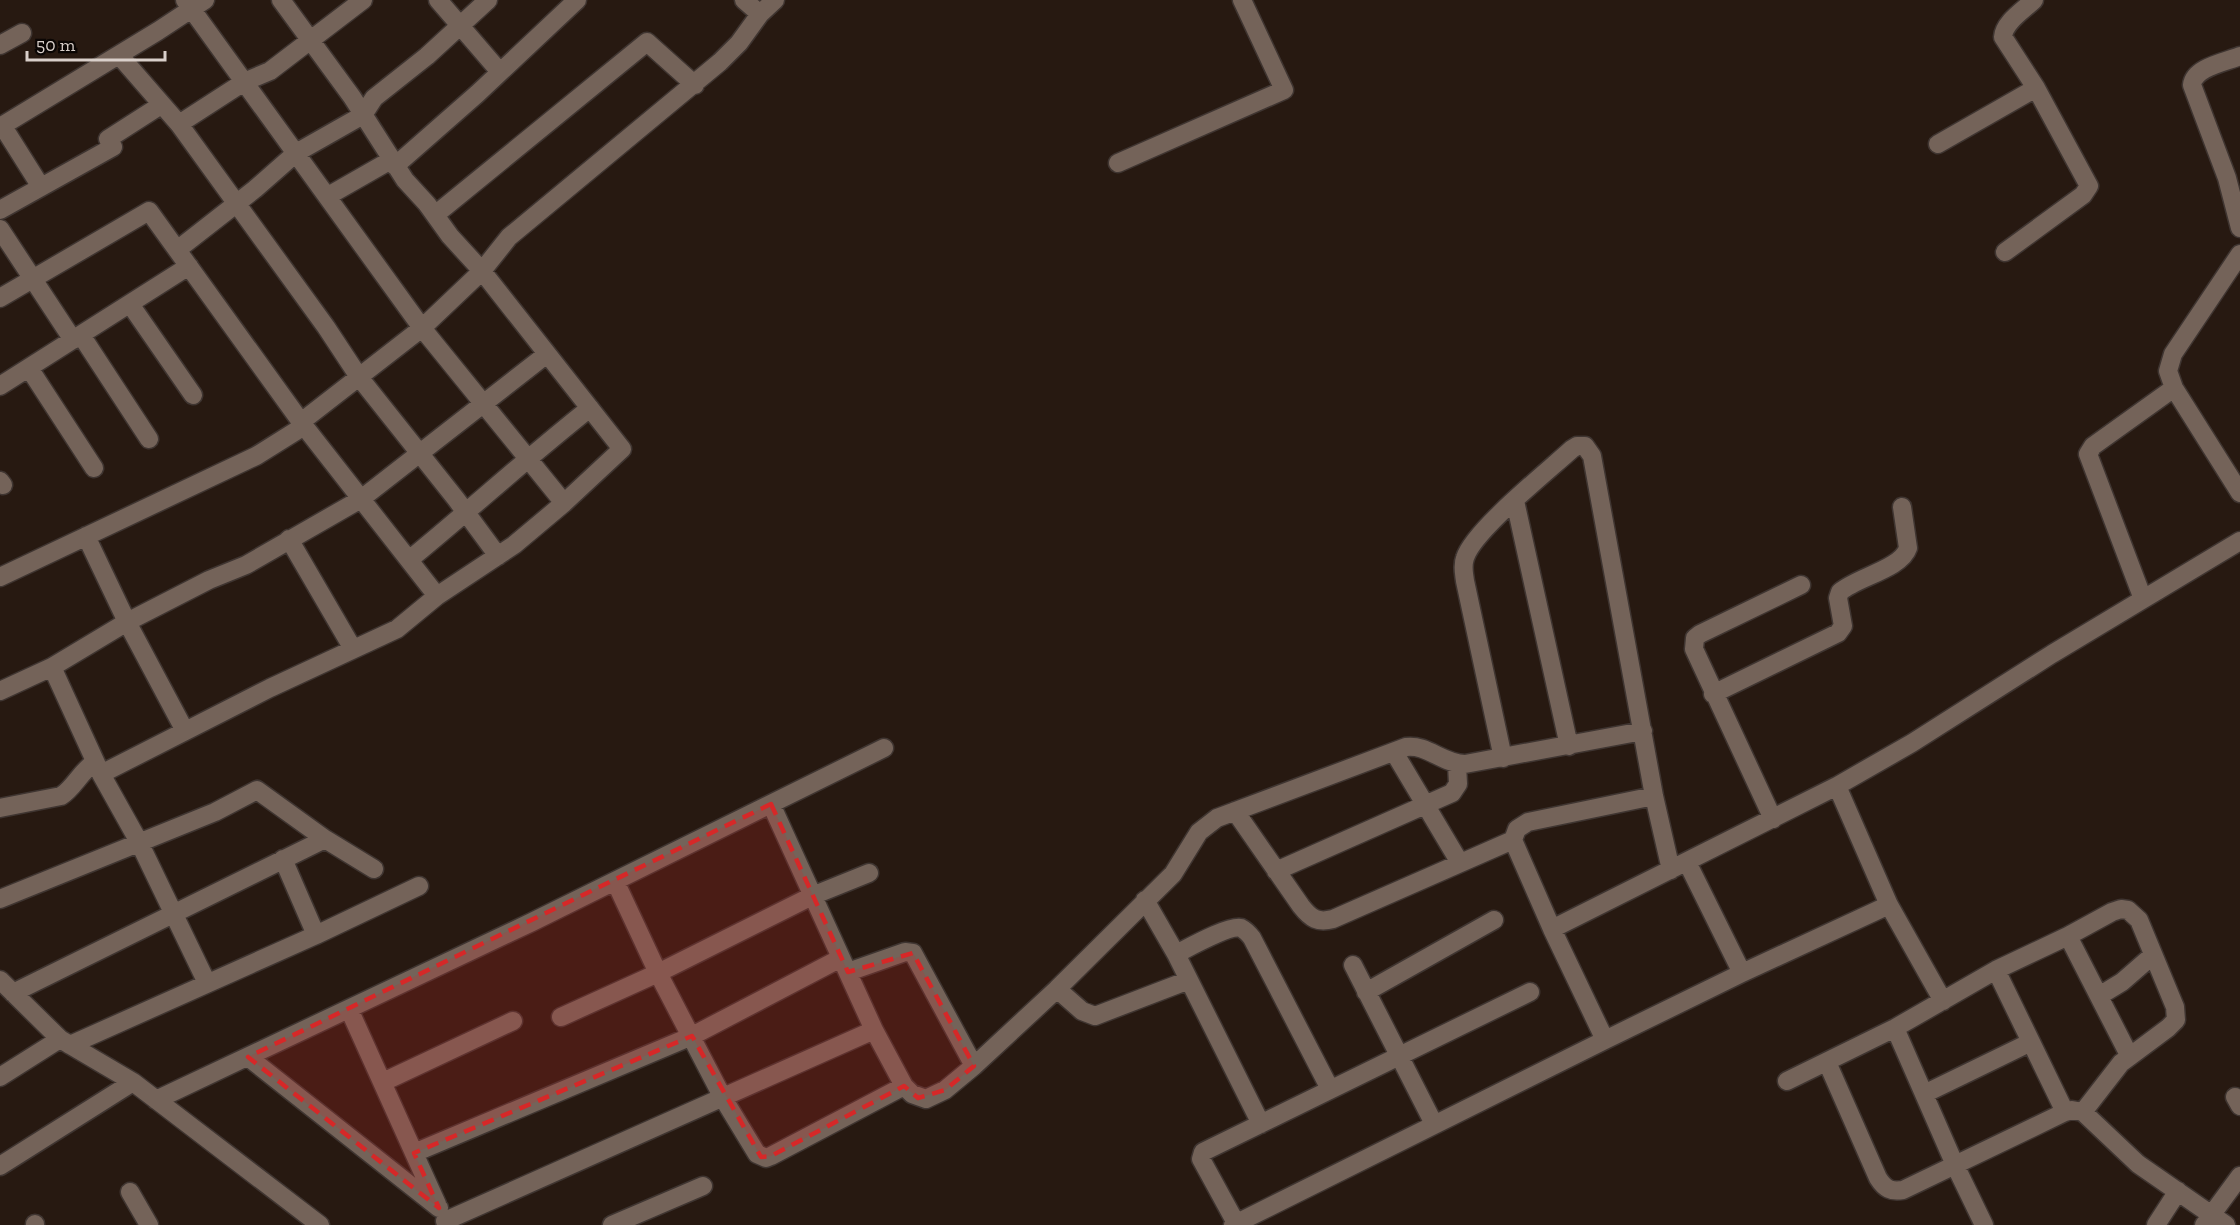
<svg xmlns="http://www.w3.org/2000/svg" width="2240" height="1225" viewBox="0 0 2240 1225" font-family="'Zilla Slab',serif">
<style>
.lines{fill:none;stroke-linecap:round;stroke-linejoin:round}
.minor-casing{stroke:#3f3531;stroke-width:21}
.minor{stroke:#746359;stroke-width:18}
.marked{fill:#d62828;fill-opacity:0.2;stroke:#d62828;stroke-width:4.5;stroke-dasharray:12 8;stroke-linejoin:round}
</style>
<rect width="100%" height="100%" fill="#271911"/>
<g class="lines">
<defs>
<path id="minor" d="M185,0l237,328 142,175
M281,0l71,97 53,83 22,24 23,32 32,35 27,-34 211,-175 19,-19 21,-29
M438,0l62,72
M744,0l16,14 15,-14
M0,45l22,-12
M119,55l60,69 147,203 33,50 97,122 42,57
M2240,56c-14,6 -46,11 -48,29l35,93 13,50
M179,124l65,-42 26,-11 93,-71
M2,125l39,62
M0,127l158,-96 47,-31
M1938,144l98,-56
M1118,163l166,-73 -42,-90
M395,166l82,-72 100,-94
M328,196l63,-36
M0,210l113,-63 -5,-8 53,-34
M435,215l212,-173 48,43
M0,229l73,111
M177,250l78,-61 41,-36 67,-38 11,-17 53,-42 61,-56
M2005,252l78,-57 6,-9 -53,-98 -33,-51c1,-15 21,-27 31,-37
M2240,254l-67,100 -5,17 6,17 66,105
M482,271l140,178 -58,54 -50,42 -77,51 -136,-174 121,-94z
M0,298l149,-87 152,211
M130,304l63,91
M81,335l68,104
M29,368l65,100
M0,386l189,-120
M0,481l3,4
M1515,501l54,245
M86,536l41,86 58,109
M289,539l64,110
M409,560c61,-50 119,-103 181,-152
M0,577l256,-121 48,-30
M2143,599l-55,-145 5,-8 81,-58
M52,667l49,107 169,-86 127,-59 40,-33
M0,691l52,-24 75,-45 82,-42 37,-15 115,-66 186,-145
M1713,694l125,-61 5,-7 -5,-28 2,-6c17,-15 61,-23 68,-44l-6,-41
M1394,752l66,111
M1503,758l-38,-177c-1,-8 -3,-15 0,-23 8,-27 83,-87 107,-109l5,-3h8l7,10 62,340 17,74
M101,774l38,68 68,141
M1837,786l52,119 54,96
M771,804l103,226 30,56 8,8 14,5 19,-9 29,-24 83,-77 116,-115 26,-42 18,-14 189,-71c21,-3 37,17 59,17l178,-33
M0,808l61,-12c13,-8 19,-24 34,-34
M1235,811l66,95c10,13 17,17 32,13l180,-79
M1773,819l-79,-170 1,-11 5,-4 101,-49
M283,859l33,76
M1687,862l55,111
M1276,871l176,-78 6,-9 -1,-20
M615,881l43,92 65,125 34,56 9,4 5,-2 133,-70
M0,899l215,-87 42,-22 68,49
M1145,900l31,54 85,170
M1552,929l285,-143 75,-43 140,-89 188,-113
M2068,936l61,119
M1176,954c12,-6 53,-29 65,-26 4,2 8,6 11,10l78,151
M1353,965l81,159
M1996,970l69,142
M848,972l57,-20 8,1 61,113
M0,980l60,59 73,43 187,143
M1057,989l25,22 13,5 94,-36
M1366,992l128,-72
M13,993l312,-154 49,30
M2099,996l23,-14 31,-27
M349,1009l88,195
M561,1017l97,-44 154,-77 57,-23
M1895,1028l60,137 29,60
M1605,1040l137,-67 147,-68
M70,1045l246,-110 103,-49
M248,1057l191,151
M1827,1062l51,116c7,11 13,14 25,12l162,-78 7,-2 11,2 55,52 88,61
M0,1077l60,-38
M1787,1081l108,-53 101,-58 72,-34 44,-24 9,-3 7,1 11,10 36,87 1,13 -8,8 -47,35 -38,49
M383,1082l130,-61
M1924,1094l107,-52
M2235,1097l5,9
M156,1100l376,-178 352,-174
M414,1153l278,-117 149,-78
M0,1166l133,-84
M130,1192l19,33
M445,1221l429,-191
M1236,1223l-35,-64 2,-7 327,-160
M35,1224v1
M612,1225l91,-39
M1233,1225l372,-185 -53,-111 -39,-89 4,-11 11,-7 126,-26
M2156,1225l22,-34
M2204,1225l36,-49"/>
</defs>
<use href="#minor" class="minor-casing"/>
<use href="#minor" class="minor"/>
</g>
<path class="marked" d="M771,804l77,168 65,-19 61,113 -29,24 -27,8 -14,-12 -133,70 -10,1 -69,-121 -278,117 25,55 -191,-151z"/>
<path d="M27 51v9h138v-9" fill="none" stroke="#d9cfca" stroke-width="3"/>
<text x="36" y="51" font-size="18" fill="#d9cfca" stroke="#0b0604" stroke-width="4.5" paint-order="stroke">50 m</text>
</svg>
